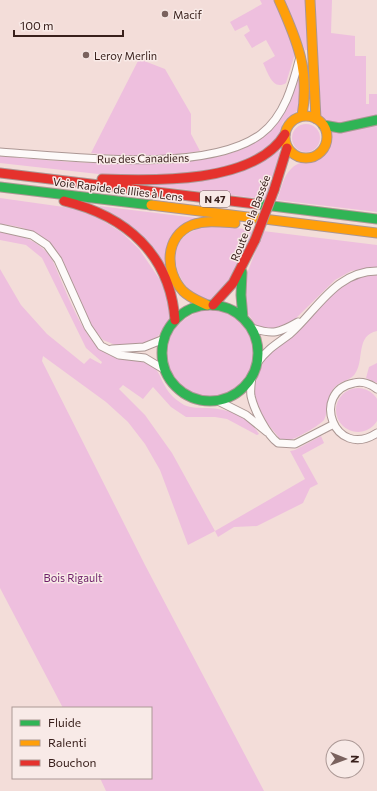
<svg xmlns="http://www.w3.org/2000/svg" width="377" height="791" viewBox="0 0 377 791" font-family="Commissioner,sans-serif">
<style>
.green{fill:#eebfde}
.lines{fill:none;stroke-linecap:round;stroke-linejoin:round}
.street-casing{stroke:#ac9794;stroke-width:9}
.fast-casing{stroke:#ac9794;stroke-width:11}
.slow-casing{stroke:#ac9794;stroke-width:11}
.jam-casing{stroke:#ac9794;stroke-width:11}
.street{stroke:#fdfaf9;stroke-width:7}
.fast{stroke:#30b455;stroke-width:9}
.slow{stroke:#ff9f0a;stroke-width:9}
.jam{stroke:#e5322d;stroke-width:9}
.jam-bridge-casing{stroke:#ac9794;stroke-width:11;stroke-linecap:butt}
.jam-bridge{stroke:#e5322d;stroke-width:9}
.poi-dot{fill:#7a625e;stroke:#f8eae7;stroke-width:1.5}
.labels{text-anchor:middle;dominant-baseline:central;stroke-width:3;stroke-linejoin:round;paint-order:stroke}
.shield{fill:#f8eae7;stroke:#725d59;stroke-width:1}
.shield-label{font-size:10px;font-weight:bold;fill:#39201c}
.poi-label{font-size:11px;fill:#39201c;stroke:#f8eae7;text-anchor:start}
.street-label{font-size:11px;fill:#39201c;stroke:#f8eae7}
.park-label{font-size:11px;fill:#6e1f6a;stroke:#f8eae7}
</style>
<rect width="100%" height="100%" fill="#f3ddd9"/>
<path class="green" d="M260,0h15l19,50v7l-8,26c-13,8 -18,-10 -23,-20l12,-7 -9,-16 -14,8 -8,-13 6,-4 -3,-6 -12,6 -5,-9 32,-18z
M284,0h23l2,46 -2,4h-2z
M315,0h17l-1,33 24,3v20h11v48h3v-10h8v24c-16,3 -45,15 -56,-3z
M139,59l26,10 26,45v20l9,17c-36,6 -73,6 -109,2z
M301,77v27l-3,6 -15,12 -3,11 -15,19 -52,20 -97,4 -116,-13v-7c57,5 225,23 265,-22 10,-11 23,-38 31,-52z
M377,123v89l-100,-12c4,-10 6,-24 14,-31 14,-15 43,0 39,-38z
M292 138a14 14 0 1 1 28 0a14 14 0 1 1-28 0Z
M278,150l4,4 -17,45 -119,-14 31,-2z
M0,198l71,10 26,9 24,15 18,17 30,44 2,22 -9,16 -5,6 -15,8 -24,1 -15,-6 -11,-13 -35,-75c-15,-19 -33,-26 -57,-28z
M99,206l98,12 -9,4 -22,46z
M219,226l35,4c-6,15 -11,33 -20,48 -2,5 -8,9 -13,13 -2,3 -5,7 -9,8 -26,9 -71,-71 7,-73z
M263,231l114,14v22l-26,4 -16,9 -44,43 -17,7 -14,-3 -4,-2 -10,-14 -1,-32z
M0,232c22,3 37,8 51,25 13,27 31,85 58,98 14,6 30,3 43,11 7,4 9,14 13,20 4,8 11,14 19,19 7,3 16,3 24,3 21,1 40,8 51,26l-2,1 -30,-16 -12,-2h-29l-15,-10 -18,-20 -10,12 -20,-14 -4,4 26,26 27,38 43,78 90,-52 -15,-28 5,-1 26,-14 3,7 -22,12 16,29 -8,4 -7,15 -46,23 -23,1 -16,10 -3,-6 -27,14 -28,-75 -15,-26 -17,-22 -22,-20 -63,-46 -1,5 103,204 119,226h-158l-6,-13h51v-70h-88l-63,-120v-319l21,36 26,29 37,30 6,-6 11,6 1,-2 -16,-14 -44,-90 -16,-13 -26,-5z
M377,275v56c-21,4 -13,28 -21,41 -4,9 -16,8 -22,16 -8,10 -5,22 -10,32 -4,5 -28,19 -35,20 -3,1 -6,0 -9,-1l-17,-21 -6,-10 -3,-17 1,-7 11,-29 35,-28 39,-40 19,-10z
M205,310c57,-3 68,74 11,86 -11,3 -26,-2 -34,-10 -29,-28 -14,-67 23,-76z
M377,363v20l-11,-5 3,-11z
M336 410a22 22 0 1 1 44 0a22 22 0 1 1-44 0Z"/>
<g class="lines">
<defs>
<path id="street" d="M0,152c67,4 206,23 261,-18 24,-18 32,-50 39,-77
M0,228l32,7 15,10 11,15 30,67 13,19 18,9 26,3 20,12
M252,328c21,7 27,5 46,-6
M112,349l32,-2 20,-8
M258,362c9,-13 19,-18 32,-28 27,-24 46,-63 87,-63
M252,377c-1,7 -2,13 -1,19 3,14 16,39 27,47l17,1 39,-20
M377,389c-6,-5 -15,-8 -23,-6 -44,8 -20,78 23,50
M218,401l28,14 21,17"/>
<path id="fast" d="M323,125l17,3 37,-8
M0,187l151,18
M256,204l121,15
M242,272l-1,23 2,23
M162 353a48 48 0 1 1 96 0a48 48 0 1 1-96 0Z"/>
<path id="slow" d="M279,0c18,40 31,71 23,116
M310,0l6,119
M285 137a21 21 0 1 1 42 0a21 21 0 1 1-42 0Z
M151,205l226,28
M207,305c-8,-4 -17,-7 -24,-14 -19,-20 -18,-55 9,-66 14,-5 29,-3 43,-2"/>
<path id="jam" d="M0,173l256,31
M102,179c51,2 153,5 183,-45
M274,190l13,-42
M64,201c62,15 106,53 111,119
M213,305l20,-22 22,-43"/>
</defs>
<use href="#street" class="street-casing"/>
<use href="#fast" class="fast-casing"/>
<use href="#slow" class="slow-casing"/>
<use href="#jam" class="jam-casing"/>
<use href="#street" class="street"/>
<use href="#fast" class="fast"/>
<use href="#slow" class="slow"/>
<use href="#jam" class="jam"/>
<defs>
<path id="jam-bridge" d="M255,240l19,-50"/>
</defs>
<use href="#jam-bridge" class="jam-bridge-casing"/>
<use href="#jam-bridge" class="jam-bridge"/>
</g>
<g class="poi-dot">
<circle cx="165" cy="14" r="4"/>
<circle cx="86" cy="55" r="4"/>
</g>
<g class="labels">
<rect class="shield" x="200" y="191" width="30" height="16" rx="3"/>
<g class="shield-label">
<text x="215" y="199">N 47</text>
</g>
<g class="poi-label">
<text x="173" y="14">Macif</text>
<text x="94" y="55">Leroy Merlin</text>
</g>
<g class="street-label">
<text transform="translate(143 158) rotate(-1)">Rue des Canadiens</text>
<text transform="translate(118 189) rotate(7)">Voie Rapide de Illies à Lens</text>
<text transform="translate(250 218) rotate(-69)">Route de la Bassée</text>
</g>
<g class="park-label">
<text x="73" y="577">Bois Rigault</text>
</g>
</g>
<rect x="12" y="707" width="140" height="72" fill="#f8eae7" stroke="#ac9996"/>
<rect x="20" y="720" width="20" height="6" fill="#30b455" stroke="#ac9996"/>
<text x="48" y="727" font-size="12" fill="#39201c">Fluide</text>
<rect x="20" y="740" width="20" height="6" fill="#ff9f0a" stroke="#ac9996"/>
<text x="48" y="747" font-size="12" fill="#39201c">Ralenti</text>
<rect x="20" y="760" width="20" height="6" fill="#e5322d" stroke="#ac9996"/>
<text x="48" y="767" font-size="12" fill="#39201c">Bouchon</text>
<g transform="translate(345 759) rotate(91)"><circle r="19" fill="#f8eae7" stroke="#ac9996"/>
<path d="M0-3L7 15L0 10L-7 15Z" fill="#7a625e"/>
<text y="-6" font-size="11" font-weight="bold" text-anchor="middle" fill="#39201c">N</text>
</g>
<path d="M14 30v6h109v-6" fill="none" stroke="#39201c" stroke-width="2"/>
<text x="20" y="30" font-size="12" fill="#39201c" stroke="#f8eae7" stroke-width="3" paint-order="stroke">100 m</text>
</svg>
